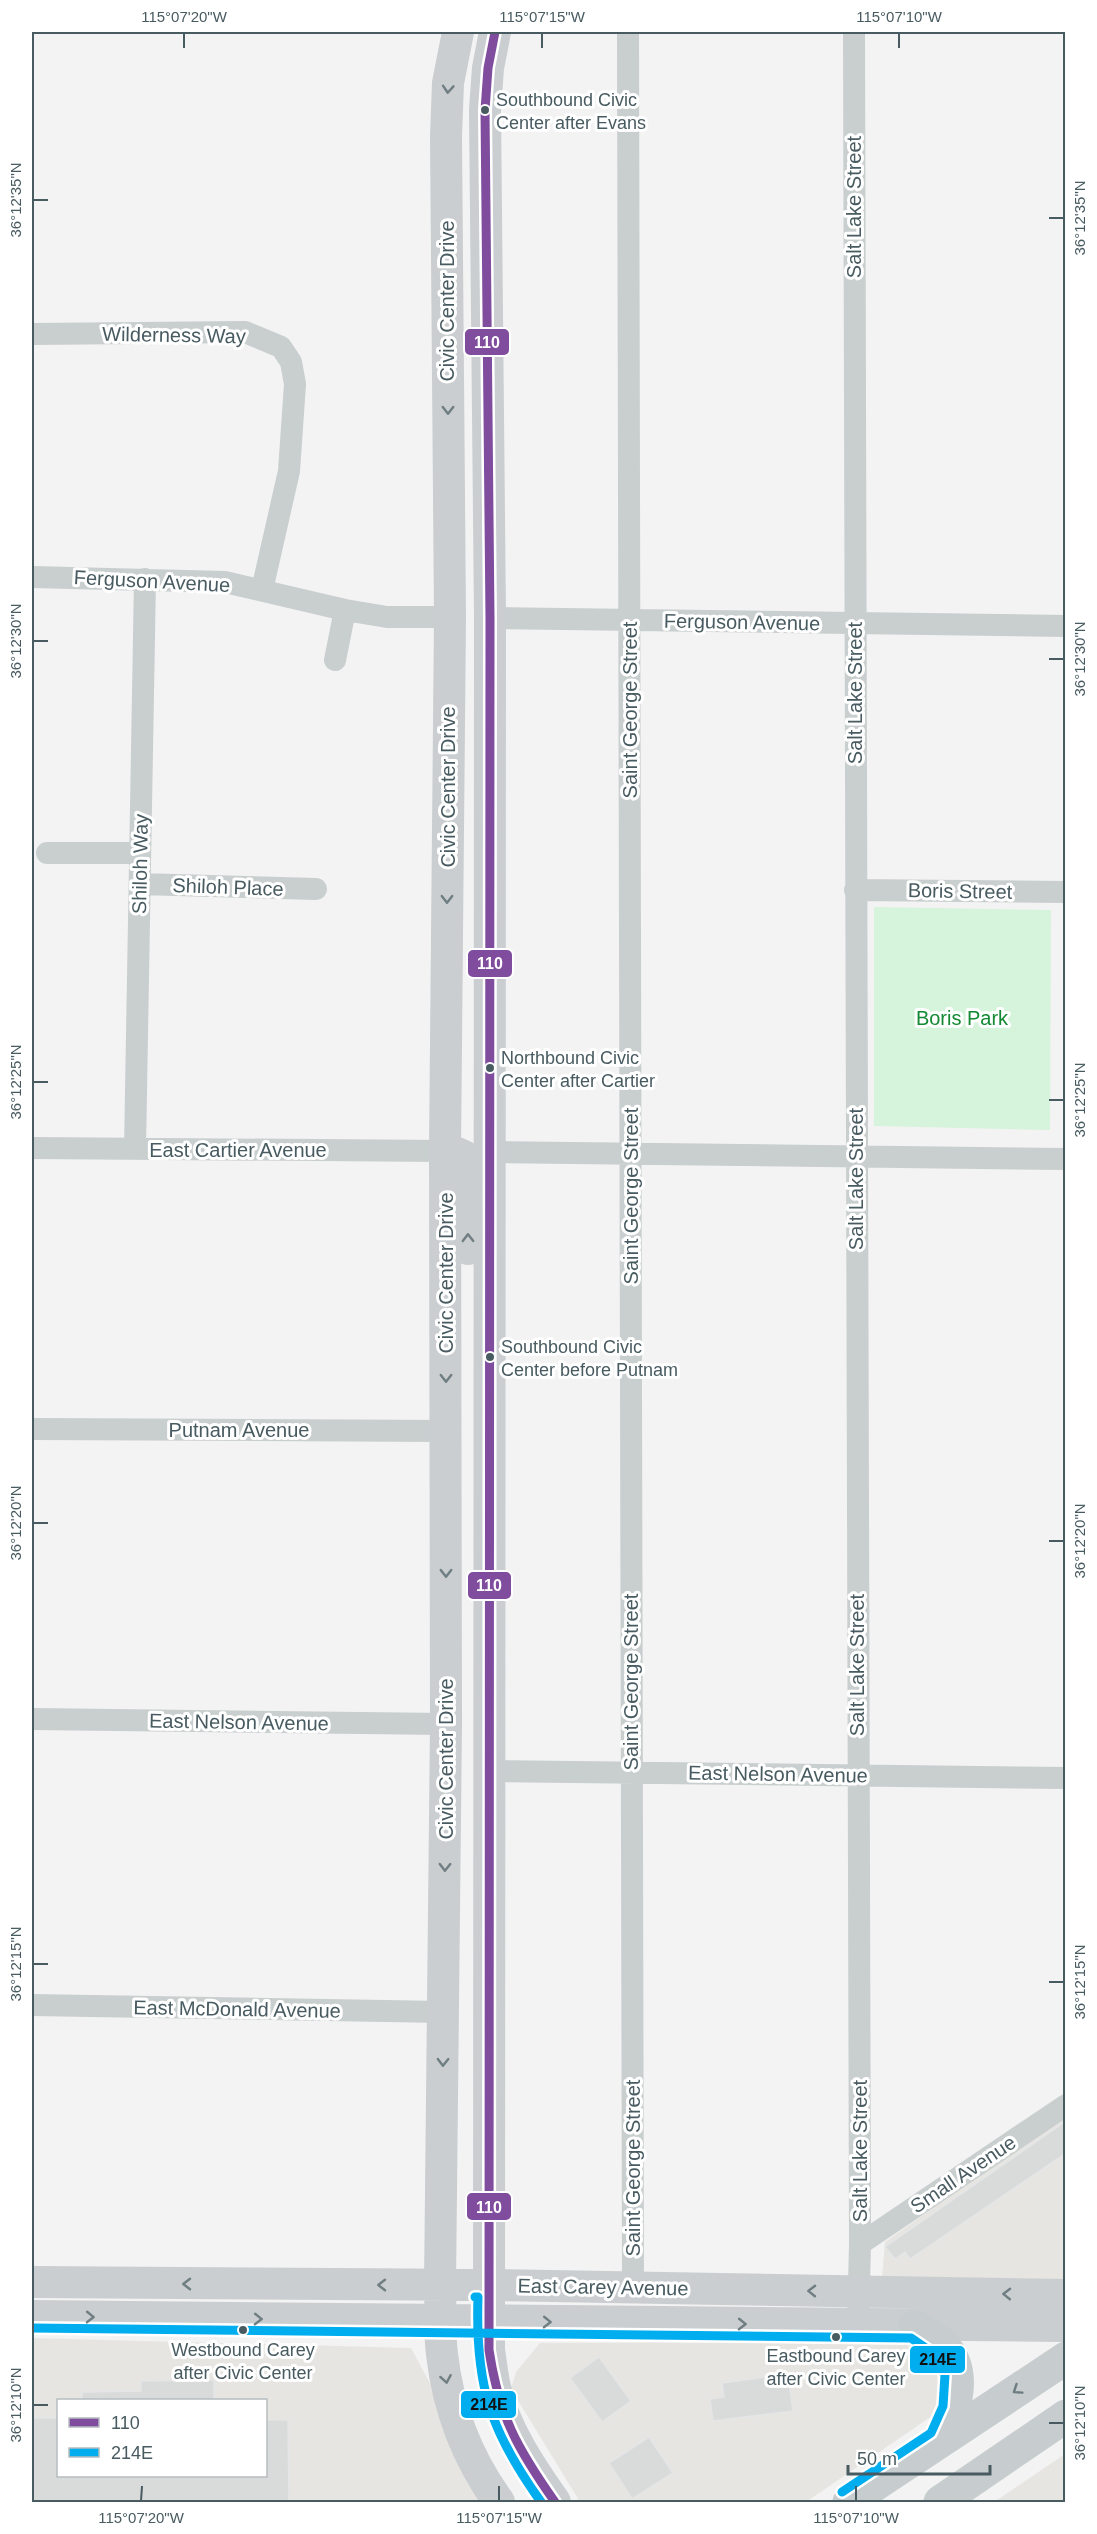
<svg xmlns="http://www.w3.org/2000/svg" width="1097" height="2534" viewBox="0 0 1097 2534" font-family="Helvetica,sans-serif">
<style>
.commercial{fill:#e6e5e1;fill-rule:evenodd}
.green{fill:#d6f3db}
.building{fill:#d9dbdb;stroke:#e4e5e6;stroke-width:1.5}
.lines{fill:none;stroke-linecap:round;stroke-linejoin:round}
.street{stroke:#c9cecf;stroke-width:22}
.secondary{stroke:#caced0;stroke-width:32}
.primary{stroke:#c7cdce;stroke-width:33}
.bus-1-casing{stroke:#fff;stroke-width:14}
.bus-2-casing{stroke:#fff;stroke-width:14}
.bus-1{stroke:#804c9e;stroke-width:9}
.bus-2{stroke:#00adef;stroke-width:9}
.oneway{stroke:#6f7e82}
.oneway2{stroke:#6e7d82}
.ticks{fill:none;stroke:#485b61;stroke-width:2}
.bus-dot{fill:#485b61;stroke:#fff;stroke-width:2}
.labels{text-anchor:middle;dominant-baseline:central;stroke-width:6;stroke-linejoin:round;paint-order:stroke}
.bus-label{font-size:18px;fill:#485b61;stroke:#fff;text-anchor:start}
.street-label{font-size:20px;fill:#485b61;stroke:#fff}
.park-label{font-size:20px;fill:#128932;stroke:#fff}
.line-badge{stroke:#fff;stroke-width:2}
.badge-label{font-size:16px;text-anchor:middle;font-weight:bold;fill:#fff}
.pale-badge-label{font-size:16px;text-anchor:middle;font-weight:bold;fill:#111}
.neatline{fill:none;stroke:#485b61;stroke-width:2}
.ticks-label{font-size:15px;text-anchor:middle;fill:#485b61}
</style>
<rect width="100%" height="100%" fill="#f3f3f3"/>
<path class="commercial" d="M1065,2114v166l-183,-2 3,-36z
M32,2338l379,10 83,154h-462zM58,2400h208v76h-208z
M892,2342l14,2 28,18 5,24 -4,28 -129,88h-226l-69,-113 5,-17 24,-29z
M1065,2454v48h-71z"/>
<path class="green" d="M874,907l177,3 -1,220 -176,-4z"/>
<path class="building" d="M1066,2121v32l-156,106 -5,-7 -10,7 -10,-12z
M599,2357l32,44 -29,21 -32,-44z
M788,2374l5,37 -80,10 -3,-22 14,-2 -2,-14z
M214,2380v20h-132v-8l59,-1v-10z
M32,2418h26v58h208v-56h22l1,82h-257z
M649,2437l24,36 -41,26 -23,-36z"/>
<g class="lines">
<path class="street" d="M628,32l5,2256
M854,32l6,2212 -2,82
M32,334l213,-2 36,15 10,15 4,22 -6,87 -27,119
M32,577l193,5 120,28 42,7h63
M490,618l576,8
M335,660l10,-50
M47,853h93
M140,884l176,5
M855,890l211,2
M32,1148l413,3
M135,1149l10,-570
M490,1152l576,7
M32,1429l415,2
M32,1719l414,5
M490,1771l576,7
M32,2005l411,7
M860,2244l206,-139"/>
<path class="secondary" d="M458,32l-10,51 -2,53 4,481 -5,534 1,573 -6,561c1,23 -1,47 2,69 6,54 25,104 57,148
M495,32l-7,36 -3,42 5,508 -1,1732c2,12 3,25 6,37 9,41 36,81 60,115
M445,1151l10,1 9,4 4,12v81
M32,2282l458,3 576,10
M32,2316l1034,10"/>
<path class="primary" d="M915,2326c8,6 20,11 27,18 28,29 12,67 -1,97
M849,2502l217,-144
M940,2502l126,-86"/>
<defs>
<path id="bus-1" d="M495,32l-7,36 -3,42 5,508 -1,1732c10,66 28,98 66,152"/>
<path id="bus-2" d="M475,2297h3c-3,88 12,134 63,205
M32,2328l879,10 22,15 7,10 5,12 -2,31 -12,27 -89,59"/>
</defs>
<use href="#bus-1" class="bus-1-casing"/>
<use href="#bus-2" class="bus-2-casing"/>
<use href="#bus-1" class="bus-1"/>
<use href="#bus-2" class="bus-2"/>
</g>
<defs><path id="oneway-chevron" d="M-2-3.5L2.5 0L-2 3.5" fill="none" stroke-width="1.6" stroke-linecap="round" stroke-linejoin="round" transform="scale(1.5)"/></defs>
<g class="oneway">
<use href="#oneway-chevron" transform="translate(448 89) rotate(94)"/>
<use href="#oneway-chevron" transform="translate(448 410) rotate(90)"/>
<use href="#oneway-chevron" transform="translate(447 899) rotate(90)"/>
<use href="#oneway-chevron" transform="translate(468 1238) rotate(-91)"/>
<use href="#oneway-chevron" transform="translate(446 1378) rotate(90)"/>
<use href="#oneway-chevron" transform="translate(446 1573) rotate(90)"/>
<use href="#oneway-chevron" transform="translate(445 1867) rotate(91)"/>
<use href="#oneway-chevron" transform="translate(443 2062) rotate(91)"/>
<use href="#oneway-chevron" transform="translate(187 2284) rotate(-180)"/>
<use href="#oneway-chevron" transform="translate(382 2285) rotate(-180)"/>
<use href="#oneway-chevron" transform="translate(812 2291) rotate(-179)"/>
<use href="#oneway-chevron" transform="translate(1007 2294) rotate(-179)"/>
<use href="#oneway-chevron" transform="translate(90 2317) rotate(1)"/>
<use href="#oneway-chevron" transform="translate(258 2319) rotate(1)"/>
<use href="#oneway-chevron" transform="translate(547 2322) rotate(1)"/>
<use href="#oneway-chevron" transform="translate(742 2324) rotate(1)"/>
<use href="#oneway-chevron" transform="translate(446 2379) rotate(80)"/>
</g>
<use class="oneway2" href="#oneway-chevron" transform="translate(1017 2390) rotate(146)"/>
<path class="ticks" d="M184,48v-15M542,48v-15M899,48v-15M33,200h15M1049,218h15M33,641h15M1049,659h15M33,1082h15M1049,1100h15M33,1523h15M1049,1541h15M33,1964h15M1049,1982h15M33,2405h15M1049,2423h15M141,2501l1,-15M499,2501v-15M856,2501v-15"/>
<g class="bus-dot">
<circle cx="485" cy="110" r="5"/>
<circle cx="490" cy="1068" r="5"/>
<circle cx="490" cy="1357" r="5"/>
<circle cx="243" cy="2330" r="5"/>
<circle cx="836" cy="2337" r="5"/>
</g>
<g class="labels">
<g class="bus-label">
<text x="496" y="100">Southbound Civic<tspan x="496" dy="23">Center after Evans</tspan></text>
<text x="501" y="1058">Northbound Civic<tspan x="501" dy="23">Center after Cartier</tspan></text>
<text x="501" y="1347">Southbound Civic<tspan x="501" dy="23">Center before Putnam</tspan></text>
<text x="243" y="2350" text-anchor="middle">Westbound Carey<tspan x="243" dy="23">after Civic Center</tspan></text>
<text x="836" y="2356" text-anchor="middle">Eastbound Carey<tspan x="836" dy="23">after Civic Center</tspan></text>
</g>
<g class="street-label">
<text transform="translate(854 207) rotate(-90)">Salt Lake Street</text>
<text transform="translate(447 301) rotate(-90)">Civic Center Drive</text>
<text transform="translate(174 335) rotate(1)">Wilderness Way</text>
<text transform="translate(152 581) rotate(3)">Ferguson Avenue</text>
<text transform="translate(742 622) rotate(1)">Ferguson Avenue</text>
<text transform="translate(855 693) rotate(-90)">Salt Lake Street</text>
<text transform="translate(630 710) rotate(-90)">Saint George Street</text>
<text transform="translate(448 787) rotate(-90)">Civic Center Drive</text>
<text transform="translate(140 864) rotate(-89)">Shiloh Way</text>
<text transform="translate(228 887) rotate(2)">Shiloh Place</text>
<text transform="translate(960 891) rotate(1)">Boris Street</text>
<text x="238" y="1150">East Cartier Avenue</text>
<text transform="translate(856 1179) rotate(-90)">Salt Lake Street</text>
<text transform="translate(631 1196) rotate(-90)">Saint George Street</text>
<text transform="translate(446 1273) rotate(-90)">Civic Center Drive</text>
<text x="239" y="1430">Putnam Avenue</text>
<text transform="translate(857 1665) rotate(-90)">Salt Lake Street</text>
<text transform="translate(631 1682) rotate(-90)">Saint George Street</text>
<text transform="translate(239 1722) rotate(1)">East Nelson Avenue</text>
<text transform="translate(446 1759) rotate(-90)">Civic Center Drive</text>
<text transform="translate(778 1774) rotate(1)">East Nelson Avenue</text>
<text transform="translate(237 2009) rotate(1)">East McDonald Avenue</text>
<text transform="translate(860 2151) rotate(-90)">Salt Lake Street</text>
<text transform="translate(633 2168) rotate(-90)">Saint George Street</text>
<text transform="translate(963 2174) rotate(-34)">Small Avenue</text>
<text transform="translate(603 2287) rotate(1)">East Carey Avenue</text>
</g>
<g class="park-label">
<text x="962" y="1018">Boris Park</text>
</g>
</g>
<g class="line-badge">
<rect x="464" y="328" width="46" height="28" rx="6" fill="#804c9e"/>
<rect x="467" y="949" width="46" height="29" rx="6" fill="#804c9e"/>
<rect x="467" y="1571" width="45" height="29" rx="6" fill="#804c9e"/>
<rect x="466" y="2192" width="46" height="29" rx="6" fill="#804c9e"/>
<rect x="909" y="2345" width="57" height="29" rx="6" fill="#00adef"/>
<rect x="460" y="2390" width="57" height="29" rx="6" fill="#00adef"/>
</g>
<g class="badge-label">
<text x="487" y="348">110</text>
<text x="490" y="969">110</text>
<text x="489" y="1591">110</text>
<text x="489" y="2213">110</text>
</g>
<g class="pale-badge-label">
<text x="938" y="2365">214E</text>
<text x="489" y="2410">214E</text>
</g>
<rect width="1097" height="2534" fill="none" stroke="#ffffff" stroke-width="66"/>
<rect x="57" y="2399" width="210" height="78" fill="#ffffff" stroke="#b6bdc0" stroke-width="1.5"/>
<rect x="69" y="2418" width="30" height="9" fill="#804c9e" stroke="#b6bdc0" stroke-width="1.5"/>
<text x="111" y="2429" font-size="18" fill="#485b61">110</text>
<rect x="69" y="2448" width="30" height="9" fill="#00adef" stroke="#b6bdc0" stroke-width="1.5"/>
<text x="111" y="2459" font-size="18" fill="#485b61">214E</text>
<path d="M848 2465v9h142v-9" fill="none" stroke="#485b61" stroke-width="3"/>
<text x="857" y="2465" font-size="18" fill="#485b61" stroke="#ffffff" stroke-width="4.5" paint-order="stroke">50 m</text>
<rect x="33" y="33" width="1031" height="2468" class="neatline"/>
<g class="ticks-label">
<text x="184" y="22">115°07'20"W</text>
<text x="542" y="22">115°07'15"W</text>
<text x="899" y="22">115°07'10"W</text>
<text transform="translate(16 200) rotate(-90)" y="5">36°12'35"N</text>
<text transform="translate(1080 218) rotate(-90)" y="5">36°12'35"N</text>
<text transform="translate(16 641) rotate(-90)" y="5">36°12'30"N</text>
<text transform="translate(1080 659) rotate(-90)" y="5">36°12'30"N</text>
<text transform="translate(16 1082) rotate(-90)" y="5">36°12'25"N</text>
<text transform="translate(1080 1100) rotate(-90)" y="5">36°12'25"N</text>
<text transform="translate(16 1523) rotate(-90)" y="5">36°12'20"N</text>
<text transform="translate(1080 1541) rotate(-90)" y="5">36°12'20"N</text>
<text transform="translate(16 1964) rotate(-90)" y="5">36°12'15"N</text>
<text transform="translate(1080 1982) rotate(-90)" y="5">36°12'15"N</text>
<text transform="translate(16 2405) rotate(-90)" y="5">36°12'10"N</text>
<text transform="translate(1080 2423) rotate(-90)" y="5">36°12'10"N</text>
<text x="141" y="2523">115°07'20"W</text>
<text x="499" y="2523">115°07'15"W</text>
<text x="856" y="2523">115°07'10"W</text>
</g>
</svg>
